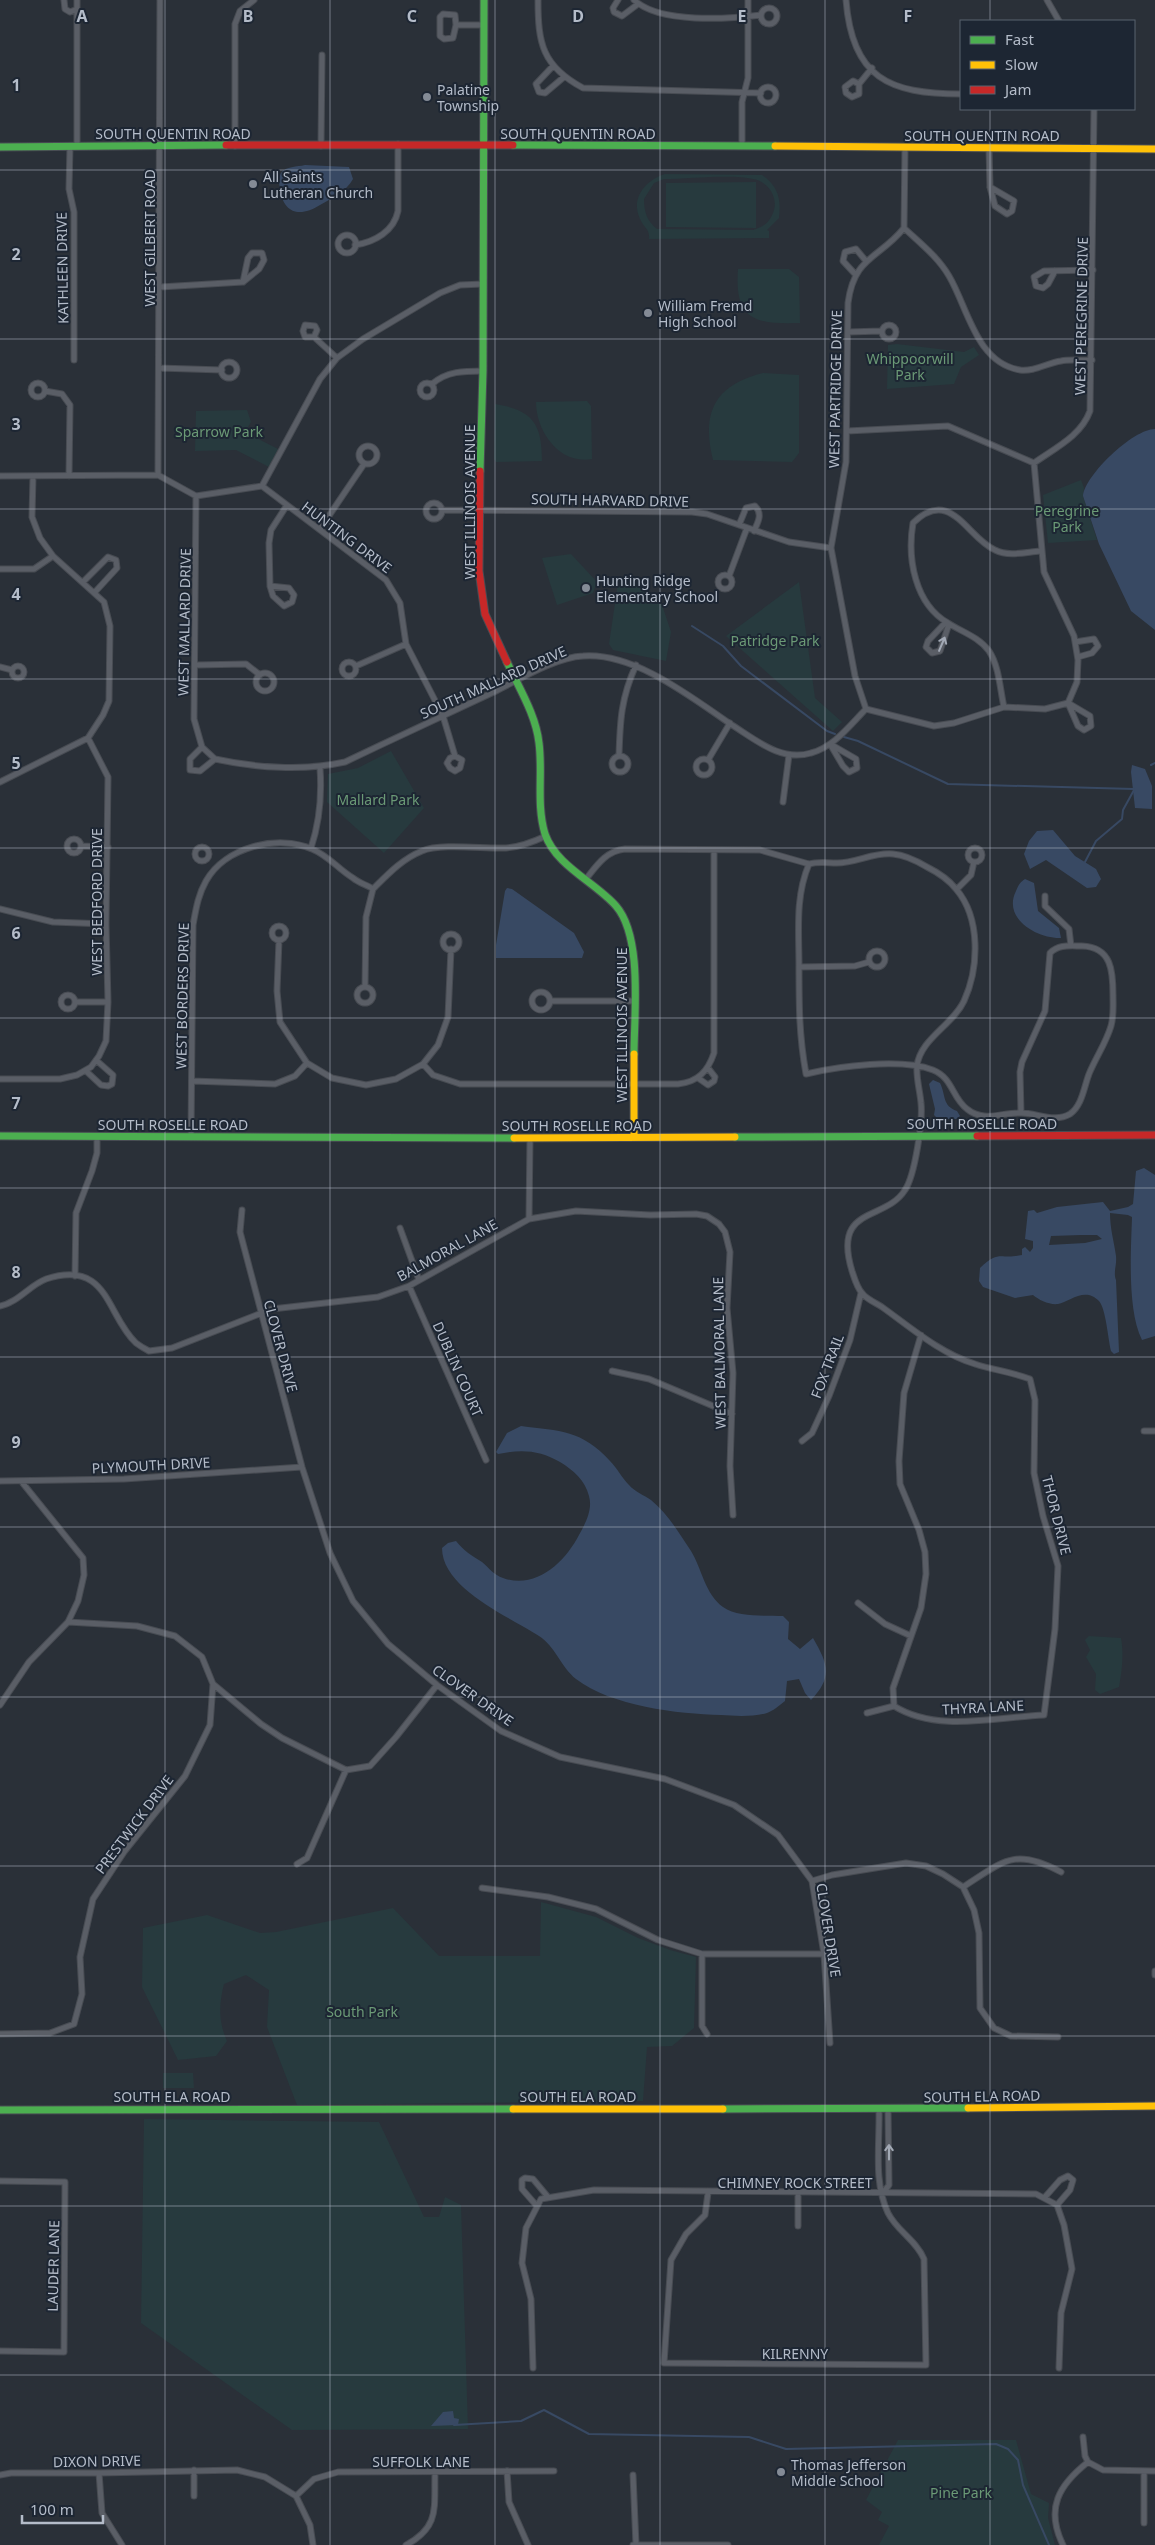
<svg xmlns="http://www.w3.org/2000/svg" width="1155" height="2545" viewBox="0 0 1155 2545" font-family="'Noto Sans',sans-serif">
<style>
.green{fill:#273a3e;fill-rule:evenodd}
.water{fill:#384963;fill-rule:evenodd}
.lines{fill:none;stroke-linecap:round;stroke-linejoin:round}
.stream{stroke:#384963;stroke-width:2}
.street-casing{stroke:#484c53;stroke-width:7}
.fast-casing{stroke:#484c53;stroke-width:9}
.slow-casing{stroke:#484c53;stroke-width:9}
.jam-casing{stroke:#484c53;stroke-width:9}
.street{stroke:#5a5e66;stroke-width:5}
.fast{stroke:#4caf50;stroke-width:7}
.slow{stroke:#ffc107;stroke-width:7}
.jam{stroke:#c62828;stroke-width:7}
.oneway{stroke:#a2a9b5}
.grid{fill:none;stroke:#b4bcc9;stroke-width:1;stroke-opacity:0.55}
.poi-dot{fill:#848b96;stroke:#1d2633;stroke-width:2}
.labels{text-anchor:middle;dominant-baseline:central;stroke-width:4;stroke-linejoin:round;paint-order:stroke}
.poi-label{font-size:14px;fill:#b4bcc9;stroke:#1d2633;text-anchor:start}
.street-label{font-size:14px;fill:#b4bcc9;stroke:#1d2633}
.park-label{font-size:14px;fill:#6b9a76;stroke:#1d2633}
.grid-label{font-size:16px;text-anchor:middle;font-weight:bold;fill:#b4bcc9;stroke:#1d2633;stroke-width:4;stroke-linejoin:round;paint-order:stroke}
</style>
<rect width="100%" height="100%" fill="#2a3038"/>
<path class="green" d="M665,174l97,1c17,12 19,24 17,43l-12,12 2,1v7l-120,1c1,-10 -5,-11 -9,-20 -10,-21 6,-39 25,-45zM664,179c24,0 68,-5 89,0 14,2 25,17 21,31 -3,11 -10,17 -21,20l-96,-1c-10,-8 -13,-17 -13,-30l10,-16z
M756,182v46l-90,-1v-44z
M738,269h51l10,8 1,46c-43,1 -66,-1 -62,-54z
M897,344l67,8 10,-5 5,8 -18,12 -7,17 -67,5 1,-44z
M763,373l36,2v78l-7,9 -79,-2c-12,-48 2,-75 50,-87z
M587,401l4,5 1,53c-33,6 -56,-28 -56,-57z
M495,404c38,6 47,20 47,57l-46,1 -2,-3z
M247,410l4,12 -6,10 33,17 -9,18 -33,-17 -41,1 1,-40z
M1081,480l3,8 -1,8 14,44 -49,3 -5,-48z
M571,554l26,28 -4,11 -36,12 -15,-47z
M799,582l16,116 27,24 -9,9 -107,-95z
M618,583l24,5 20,17 9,27 -5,29 -53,-11 -4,-6z
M391,751l33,57 -40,45 -57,-51 1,-28 30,-6z
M1089,1636l32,2c3,16 1,33 -2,49l-19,7 -5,-4 1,-16 -10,-17 4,-7 -5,-10z
M541,1902l55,15 42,21 32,12 26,7 -2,71 -22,18 -25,1 -4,54 -346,4 -30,-78 2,-37 -23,-15 -22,9c-5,20 -6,37 3,57l-11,15 -38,4 -36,-73 1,-59 64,-13 53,18 16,-1 117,-24 46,48h101z
M163,2073h30l1,15h-31z
M144,2119l235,3 45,95h15l6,-20 16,8 7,224 -176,1 -151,-107z
M898,2440h118l15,54 18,9 -1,15 7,27h-176l10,-19 -11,-6 4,-8 -16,-12z"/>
<path class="water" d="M305,165l44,2 4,12c-7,13 -21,19 -33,26 -19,12 -37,10 -40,-17 -1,-4 -2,-10 1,-15 5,-7 16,-6 24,-8z
M1155,429v201l-24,-19 -32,-67 -16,-48c2,-21 50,-67 72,-67z
M1132,765l13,4 7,17v23l-17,-1 -4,-36z
M1053,830l22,26 21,13 5,10 -5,8 -9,1 -41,-28 -16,9 -6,-15 5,-13 8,-10z
M1025,879l9,4 4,28 21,17 2,10c-23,1 -59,-19 -45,-47 2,-5 4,-9 9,-12z
M507,888l5,1 62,44 10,19 -2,6h-86v-13l9,-54z
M933,1080l7,3c6,12 2,23 17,28l3,5 -4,3h-18l-4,-4 1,-6 -6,-25z
M1144,1168l11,7v161l-13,4c-15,-30 -11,-89 -10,-123l-4,-2 -18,-2c0,16 4,28 6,43 1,9 -3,16 0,24l3,72 -5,2 -3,-3c-3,-12 -5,-42 -12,-50 -14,-15 -30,1 -41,3 -9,1 -19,-4 -25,-9l-18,3 -32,-11 -4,-6 1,-13c20,-19 19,-8 42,-13v-6l3,-2 5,5 3,-4v-7l-8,-2 3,-28 6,-1 3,3 20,-6 46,-5 7,9 18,-4 5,-3 3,-33zM1081,1235h16l5,4 -17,4 -36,2 2,-9z
M521,1426c39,5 61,4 89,35 7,7 12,17 19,24 6,7 15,10 22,15 17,14 28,33 40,51 11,18 14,43 32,56 15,11 43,8 60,9l6,6 -1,17 12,10 13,-11c15,26 20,39 -2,62l-6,-7 -6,-14 -12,2 -2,20c-5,4 -12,10 -18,12 -14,4 -32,3 -46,2 -43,-1 -110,-9 -145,-36 -15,-12 -21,-33 -37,-43 -29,-19 -97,-47 -97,-88l6,-5 8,-2c8,10 15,14 26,21 7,6 12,13 21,16 33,12 62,-16 76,-43 6,-11 14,-25 10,-39 -4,-16 -16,-26 -29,-34 -20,-12 -39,-13 -62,-8l-2,-2 11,-19z
M453,2411l1,7 5,1 -1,6 -27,1 12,-14z"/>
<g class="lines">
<path class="stream" d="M692,626l31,20 18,20 86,65 8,3
M844,737l14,4 90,43 186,5
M1151,765l4,-2
M1085,862l11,-21 26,-22 1,-9 11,-20
M454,2425l67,-4 23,-11 45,24 160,3 37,12 210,-5 12,5 10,11 5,25 26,60"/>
<defs>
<path id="street" d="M64,0l1,9 5,3 5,-2
M77,0v146
M538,0c0,43 4,66 45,88l178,5
M618,0l-5,8 1,4 8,4 16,-12
M634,0c26,24 94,19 127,15
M846,0c6,78 43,94 115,94
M1047,0l12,21
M761 16a8 8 0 1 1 16 0a8 8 0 1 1-16 0Z
M456,25l-1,-10 -12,-1 -3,3v19l4,3 9,-1 3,-13h27
M553,66l-17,18 3,8 6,1 19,-16
M859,84l-6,-3 -8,6 1,6 6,4 7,-3v-10l13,-16
M760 95a8 8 0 1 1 16 0a8 8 0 1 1-16 0Z
M70,146l-1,43 5,23v148
M235,146v-122l5,-13 14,-11
M321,146l1,-91
M742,146v-44l6,-24v-78
M989,148l1,39 5,19 12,8 5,-3 2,-10 -24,-14
M904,228c16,15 34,29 45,48 19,32 27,87 71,94 14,2 27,-7 41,-9 10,-2 21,0 31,-1
M338 244a9 9 0 1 1 18 0a9 9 0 1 1-18 0Z
M355,245c20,-3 39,-14 43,-34v-67
M1055,271l-7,13 -5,4 -7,-2 -2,-9 10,-6 49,-1
M856,275l-13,-14 2,-9 11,-3 10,12
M160,287l83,-5 16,-13 5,-9 -2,-7h-10l-4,5 -5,24
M882 332a7 7 0 1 1 14 0a7 7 0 1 1-14 0Z
M848,332l33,-1
M314,337l3,-7 -2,-4 -10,-1 -2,6 2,6h9l23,21
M221 370a8 8 0 1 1 16 0a8 8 0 1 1-16 0Z
M159,368l63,2
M420 390a7 7 0 1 1 14 0a7 7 0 1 1-14 0Z
M31 390a7 7 0 1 1 14 0a7 7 0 1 1-14 0Z
M432,384c15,-13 32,-13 51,-13
M45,391l17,3 8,11 -1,71
M847,431l101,-5 86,37
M359 455a9 9 0 1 1 18 0a9 9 0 1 1-18 0Z
M158,475l2,-475
M0,476l158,-1 38,21 66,-10 58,-107 17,-21 26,-19 77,-46 20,-8 23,-1
M262,486l124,94 14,23 6,41 37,72 12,40 7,4 -2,8 -5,3 -5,-3 -3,-5 3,-5 5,-2
M196,496l-2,223 8,28 13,12
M426 511a8 8 0 1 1 16 0a8 8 0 1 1-16 0Z
M442,510l250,2 15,2 82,28 42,6
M739,525l7,-17 9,-2c8,8 3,16 -1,25
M320,529l44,-65
M0,569h34l19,-13
M718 582a7 7 0 1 1 14 0a7 7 0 1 1-14 0Z
M729,576l18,-48
M83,582l25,-25 8,3 1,8 -22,24
M270,586l19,2 5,7 -2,7 -8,4 -11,-10 -3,-10 -1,-43 2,-13 16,-25
M946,622l-18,19 -2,6 6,6 8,-2 9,-27
M1075,642l19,-3 4,7 -6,7 -14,4
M342 669a7 7 0 1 1 14 0a7 7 0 1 1-14 0Z
M196,665l50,-1 14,11
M12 672a6 6 0 1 1 12 0a6 6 0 1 1-12 0Z
M356,666l50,-22
M0,667l12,3
M256 682a9 9 0 1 1 18 0a9 9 0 1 1-18 0Z
M1068,703l9,-21 1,-22 -4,-24 -30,-64 -10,-109c21,-15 47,-27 56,-52l4,-302
M1068,703l22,13 1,10 -7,4 -6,-4z
M1004,707c-4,-18 -5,-41 -15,-56 -10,-14 -27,-19 -41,-28 -33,-19 -41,-64 -35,-100 38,-37 54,15 82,27 14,7 31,2 45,1
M866,709l-11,-33 -24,-128 15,-86 2,-159c6,-47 31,-44 56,-75l1,-80
M866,709l68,17 20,-3 50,-16 41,2 23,-6
M830,744l26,15 1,9 -8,4 -6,-6z
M202,747l-12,12v11l10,1 15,-12
M612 764a8 8 0 1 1 16 0a8 8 0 1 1-16 0Z
M619,756c1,-35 2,-58 17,-91
M215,759c41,9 89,12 130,3 50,-24 100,-47 151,-71 24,-12 61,-34 87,-35 51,-4 108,41 149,69 24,15 49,37 79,28 23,-6 39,-28 55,-44
M696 767a8 8 0 1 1 16 0a8 8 0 1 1-16 0Z
M708,760l22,-37
M0,782l88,-44 15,-23 6,-14 1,-75 -6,-24 -51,-46 -13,-18 -8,-21 1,-41
M783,802l6,-47
M67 846a7 7 0 1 1 14 0a7 7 0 1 1-14 0Z
M81,846l27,1
M195 854a7 7 0 1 1 14 0a7 7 0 1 1-14 0Z
M311,848c9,-27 11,-52 9,-80
M968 855a7 7 0 1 1 14 0a7 7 0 1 1-14 0Z
M809,864c10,-3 18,-1 28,-1 19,0 37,-11 56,-9 12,1 24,7 34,13 10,5 22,13 29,22 25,29 23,79 8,112 -11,24 -44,38 -47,65 -1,12 3,25 4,37 2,18 -6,72 -16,87 -20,32 -73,15 -53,81 2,6 5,17 10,22 4,6 14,10 20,14 28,20 59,47 93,57 18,6 37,8 55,15l5,21 -1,73 9,43 15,50 -3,63 -11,86c-48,2 -107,18 -150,-9l-27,7
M809,864c-14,33 -10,67 -10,102 0,39 0,69 7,108 33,-8 95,-16 127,-4 20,8 19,28 34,39 17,14 35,3 54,4 16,0 34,10 49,1 12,-8 14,-27 19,-40 7,-17 17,-31 22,-48 3,-10 2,-21 2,-31 0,-23 -1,-48 -31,-49 -12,0 -23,-2 -32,7l-5,58 -23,51 -2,10 1,41
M586,879c11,-14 20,-28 39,-30l135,1 49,14
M373,889c15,-15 29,-30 49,-38 19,-8 62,-2 84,-3 14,-1 27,-6 40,-12
M957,889l14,-14 3,-13
M1045,896v10l24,23 2,17
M0,909l53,13 53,2
M272 933a7 7 0 1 1 14 0a7 7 0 1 1-14 0Z
M443 942a8 8 0 1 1 16 0a8 8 0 1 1-16 0Z
M279,940l-2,51 3,31 27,41 25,15 34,7 30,-6 27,-15 15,-19 10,-28 3,-68
M869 959a8 8 0 1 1 16 0a8 8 0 1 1-16 0Z
M799,967l56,-1 14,-4
M357 995a8 8 0 1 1 16 0a8 8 0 1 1-16 0Z
M532 1001a9 9 0 1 1 18 0a9 9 0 1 1-18 0Z
M61 1002a7 7 0 1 1 14 0a7 7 0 1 1-14 0Z
M550,1001h83
M76,1002h32
M423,1064l10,11 27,9h218c20,-2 30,-13 36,-31v-203
M86,1071l15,14 7,1 4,-2 1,-9 -17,-15
M698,1078l10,7 6,-4 1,-4 -7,-9
M0,1079h60l17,-4 14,-8 8,-11 7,-15 2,-39 -2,-78 2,-147 -20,-39
M192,1081l83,3 20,-8 12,-13
M191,1136l2,-211c3,-16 5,-30 13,-44 19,-34 72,-47 106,-32 17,7 26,20 41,29 6,5 14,7 20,11l-7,28 -1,70
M242,1210l-2,22 62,235 28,86 23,48 35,43 49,41 64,46 59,26 105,22 69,26 44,30 34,46 12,73 6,89
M529,1219l1,-81
M400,1228l19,52
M75,1276l1,-63 16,-42 5,-18v-17
M409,1286l77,174
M0,1306c17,-3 30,-21 46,-27 63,-20 60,36 90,64 4,3 9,6 13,8l23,-3 100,-39 106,-12 31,-11 120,-67 47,-8 74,4 46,-1 11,2 12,8 6,8 5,20 -3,56 6,65 -3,93 3,49
M612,1371l37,8 83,35
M1144,1431h11
M802,1441l10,-8 17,-37 21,-56 11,-47
M0,1481l124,-2 178,-12
M858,1603l27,21 26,12
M68,1622l69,4 38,10 27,21 11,27 48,40 21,14 64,32 24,-4 26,-29 41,-52
M0,1705l29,-43 39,-40 10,-21 6,-26 -1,-17 -62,-77
M894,1706l-1,-18 28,-80 5,-34 -1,-22 -6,-22 -19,-46 -1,-23 5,-68 17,-58
M297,1864l10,-6 39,-88
M812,1881l20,-6 74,-12 20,3 17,8 20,13 11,23 5,23 1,75 14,20 17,8 47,1
M963,1887c41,-26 51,-40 98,-15
M482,1888l66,9 48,12 62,31 44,14h122
M702,1954v72l5,8
M1155,1971v4
M0,2034l50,-1 24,-9 8,-30 -2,-37 13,-58 31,-47 61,-76 25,-51 3,-41
M0,2181l65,1 -1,170 -64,-1
M708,2193l-3,22 -19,19 -15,26 -7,103 262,2 -2,-106c-8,-19 -27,-28 -36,-46 -15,-32 -8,-69 -9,-104
M883,2193l6,-8 -1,-76
M1045,2197l15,-17 8,-4 5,4 -3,10 -13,15
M536,2205l-14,-16v-9l3,-2 8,1 15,18
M798,2226v-33
M533,2368l-2,-69 -9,-36 4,-35 15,-29 53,-9 442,4 21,11 7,20 8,44 -11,44 -2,55
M1088,2462l15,8 52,1
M507,2471l2,31 19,43
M99,2473l3,40 20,32
M0,2475l11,-2h88l138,-3 28,7 31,19 14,29 3,20
M633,2475l3,70
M194,2496v-26
M296,2496l18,-17 24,-7 216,-1
M1144,2523v-51
M406,2545c34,-18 28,-37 29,-72
M633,2545h95
M1063,2545c-18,-37 -4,-60 25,-83l-3,-6 -2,-19"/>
<path id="fast" d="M513,145l262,1
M0,147l226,-2
M480,471l3,-100 1,-371
M507,662c12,26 29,53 32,81 4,30 -3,61 6,91 11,32 50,48 71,72 27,31 18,109 18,148
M0,1136l514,2
M735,1137l242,-1
M723,2109l245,-1
M0,2110l513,-1"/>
<path id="slow" d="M775,146l380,3
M634,1054v83
M514,1138l221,-1
M968,2108l187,-2
M513,2109h210"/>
<path id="jam" d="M226,145h287
M480,471l-1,100 6,43 22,48
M977,1136l178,-1"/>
</defs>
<use href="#street" class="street-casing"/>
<use href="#fast" class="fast-casing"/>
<use href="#slow" class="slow-casing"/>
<use href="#jam" class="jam-casing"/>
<use href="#street" class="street"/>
<use href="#fast" class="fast"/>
<use href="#slow" class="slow"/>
<use href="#jam" class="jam"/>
</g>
<defs><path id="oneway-shaft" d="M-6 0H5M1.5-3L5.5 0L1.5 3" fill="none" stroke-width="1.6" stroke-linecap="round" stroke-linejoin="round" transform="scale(1.25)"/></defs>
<g class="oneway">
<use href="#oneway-shaft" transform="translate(942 644) rotate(-67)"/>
<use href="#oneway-shaft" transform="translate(889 2152) rotate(-90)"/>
</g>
<path class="grid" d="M165,0v2545M330,0v2545M495,0v2545M660,0v2545M825,0v2545M990,0v21M990,109v2436M0,170h1155M0,339h1155M0,509h1155M0,679h1155M0,848h1155M0,1018h1155M0,1188h1155M0,1357h1155M0,1527h1155M0,1697h1155M0,1866h1155M0,2036h1155M0,2206h1155M0,2375h1155"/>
<g class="poi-dot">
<circle cx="427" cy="97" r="5"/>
<circle cx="253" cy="184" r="5"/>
<circle cx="648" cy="313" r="5"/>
<circle cx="586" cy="588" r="5"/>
<circle cx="781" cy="2472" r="5"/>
</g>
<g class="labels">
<g class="poi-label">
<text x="437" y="89">Palatine<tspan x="437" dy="16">Township</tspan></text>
<text x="263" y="176">All Saints<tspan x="263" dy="16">Lutheran Church</tspan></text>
<text x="658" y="305">William Fremd<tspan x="658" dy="16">High School</tspan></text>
<text x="596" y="580">Hunting Ridge<tspan x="596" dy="16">Elementary School</tspan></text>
<text x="791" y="2464">Thomas Jefferson<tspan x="791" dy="16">Middle School</tspan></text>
</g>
<g class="street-label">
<text x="173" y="133">SOUTH QUENTIN ROAD</text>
<text x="578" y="133">SOUTH QUENTIN ROAD</text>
<text x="982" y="135">SOUTH QUENTIN ROAD</text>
<text transform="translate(149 238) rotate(-90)">WEST GILBERT ROAD</text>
<text transform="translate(62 268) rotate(-91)">KATHLEEN DRIVE</text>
<text transform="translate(1081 316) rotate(-89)">WEST PEREGRINE DRIVE</text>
<text transform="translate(835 389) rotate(-89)">WEST PARTRIDGE DRIVE</text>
<text transform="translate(610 500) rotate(1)">SOUTH HARVARD DRIVE</text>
<text transform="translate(469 502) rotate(-90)">WEST ILLINOIS AVENUE</text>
<text transform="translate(347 537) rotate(37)">HUNTING DRIVE</text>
<text transform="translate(184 622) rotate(-89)">WEST MALLARD DRIVE</text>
<text transform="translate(493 682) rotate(-24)">SOUTH MALLARD DRIVE</text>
<text transform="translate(96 902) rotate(-90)">WEST BEDFORD DRIVE</text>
<text transform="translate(182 996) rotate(-89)">WEST BORDERS DRIVE</text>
<text transform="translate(621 1025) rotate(-90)">WEST ILLINOIS AVENUE</text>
<text x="982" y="1123">SOUTH ROSELLE ROAD</text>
<text x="173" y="1124">SOUTH ROSELLE ROAD</text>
<text x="577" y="1125">SOUTH ROSELLE ROAD</text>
<text transform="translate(447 1250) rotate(-29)">BALMORAL LANE</text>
<text transform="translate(281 1346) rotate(75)">CLOVER DRIVE</text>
<text transform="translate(719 1353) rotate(-91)">WEST BALMORAL LANE</text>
<text transform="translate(827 1366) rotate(-69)">FOX TRAIL</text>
<text transform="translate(458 1369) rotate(66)">DUBLIN COURT</text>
<text transform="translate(151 1465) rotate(-3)">PLYMOUTH DRIVE</text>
<text transform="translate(1057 1515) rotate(76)">THOR DRIVE</text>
<text transform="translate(473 1695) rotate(35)">CLOVER DRIVE</text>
<text transform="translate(983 1707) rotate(-3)">THYRA LANE</text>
<text transform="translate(134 1824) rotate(-53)">PRESTWICK DRIVE</text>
<text transform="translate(829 1930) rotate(81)">CLOVER DRIVE</text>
<text x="172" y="2096">SOUTH ELA ROAD</text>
<text x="578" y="2096">SOUTH ELA ROAD</text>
<text transform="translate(982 2096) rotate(-1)">SOUTH ELA ROAD</text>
<text x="795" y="2182">CHIMNEY ROCK STREET</text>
<text transform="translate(53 2266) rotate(-89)">LAUDER LANE</text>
<text x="795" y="2353">KILRENNY</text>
<text transform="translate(97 2461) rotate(-1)">DIXON DRIVE</text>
<text x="421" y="2461">SUFFOLK LANE</text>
</g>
<g class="park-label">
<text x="910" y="358">Whippoorwill<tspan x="910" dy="16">Park</tspan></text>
<text x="219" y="431">Sparrow Park</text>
<text x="1067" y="510">Peregrine<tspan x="1067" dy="16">Park</tspan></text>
<text x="775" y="640">Patridge Park</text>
<text x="378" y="799">Mallard Park</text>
<text x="362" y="2011">South Park</text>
<text x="961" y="2492">Pine Park</text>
</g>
</g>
<g class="grid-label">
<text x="82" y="22">A</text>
<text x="248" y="22">B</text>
<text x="412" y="22">C</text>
<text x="578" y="22">D</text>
<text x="742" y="22">E</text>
<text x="908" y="22">F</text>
<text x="16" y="91">1</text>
<text x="16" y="260">2</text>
<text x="16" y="430">3</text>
<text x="16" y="600">4</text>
<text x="16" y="769">5</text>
<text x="16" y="939">6</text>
<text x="16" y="1109">7</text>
<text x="16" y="1278">8</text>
<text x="16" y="1448">9</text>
</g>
<rect x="960" y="20" width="175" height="90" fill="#1d2633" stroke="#59626f"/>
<rect x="970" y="36" width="25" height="8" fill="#4caf50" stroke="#59626f"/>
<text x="1005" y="45" font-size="15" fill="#b4bcc9">Fast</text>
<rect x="970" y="61" width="25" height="8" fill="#ffc107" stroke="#59626f"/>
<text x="1005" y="70" font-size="15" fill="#b4bcc9">Slow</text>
<rect x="970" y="86" width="25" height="8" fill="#c62828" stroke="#59626f"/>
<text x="1005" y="95" font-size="15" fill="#b4bcc9">Jam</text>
<path d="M22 2515v8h81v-8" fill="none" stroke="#b4bcc9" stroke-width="2.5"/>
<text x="30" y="2515" font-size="15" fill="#b4bcc9" stroke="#1d2633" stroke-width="4" paint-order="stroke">100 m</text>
</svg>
